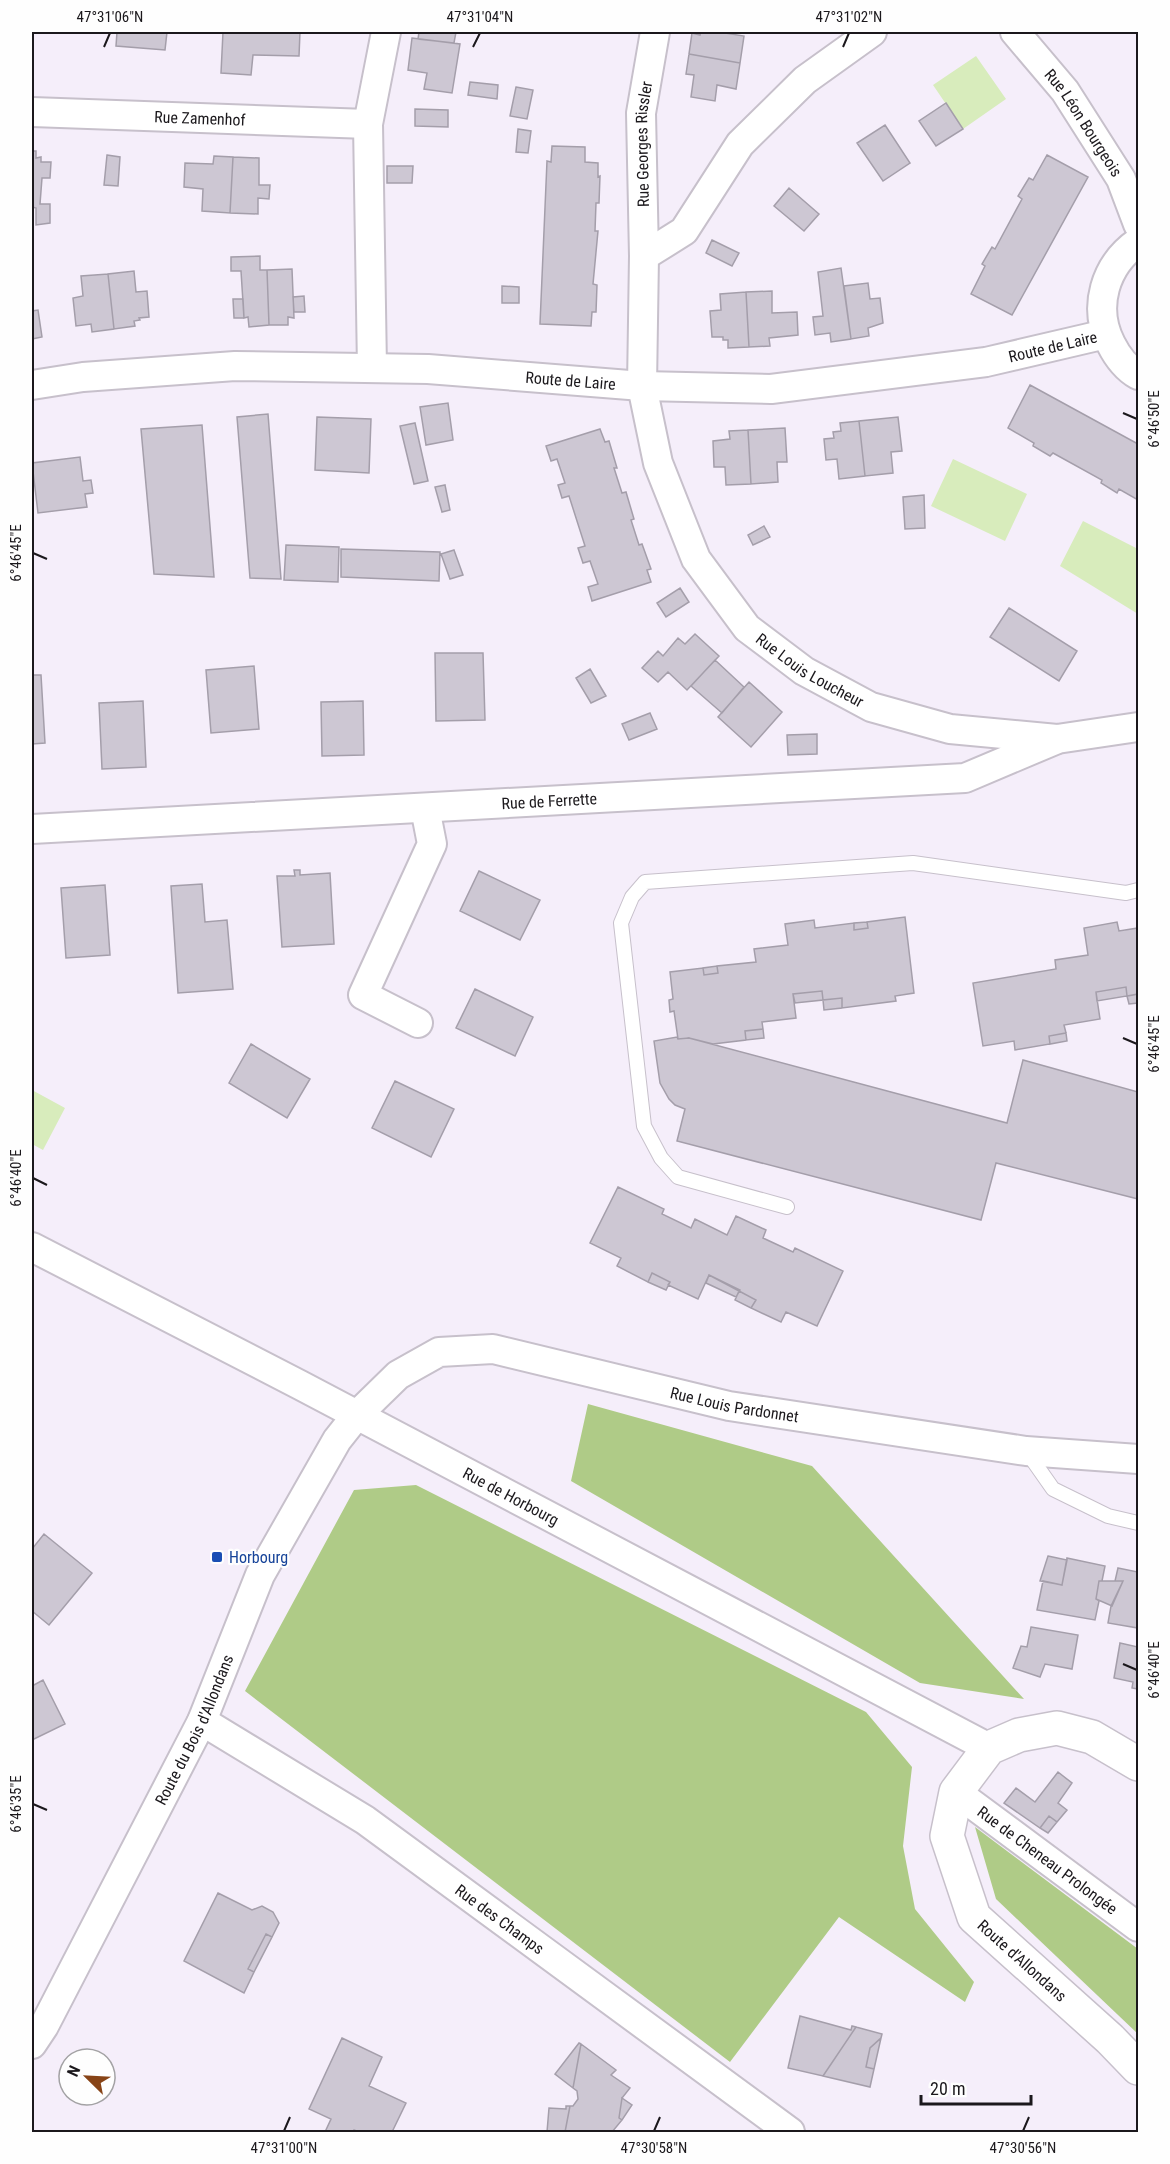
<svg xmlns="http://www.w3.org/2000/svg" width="1170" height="2164" viewBox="0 0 1170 2164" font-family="'Roboto Condensed',sans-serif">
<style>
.green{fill:#d8ecbc}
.forest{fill:#afcb87}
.building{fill:#cdc7d3;stroke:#a49eaa;stroke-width:1.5}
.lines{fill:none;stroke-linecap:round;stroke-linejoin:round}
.lane-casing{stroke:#c7c0cb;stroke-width:16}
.street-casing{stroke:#c7c0cb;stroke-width:32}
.secondary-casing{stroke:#c7c0cb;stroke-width:36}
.lane{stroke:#fff;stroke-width:14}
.street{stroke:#fff;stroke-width:28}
.secondary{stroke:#fff;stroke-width:33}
.ticks{fill:none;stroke:#1b181c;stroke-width:2}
.transit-dot{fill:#1a4fb4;stroke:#fefefe;stroke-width:2}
.labels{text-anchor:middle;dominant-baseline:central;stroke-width:4.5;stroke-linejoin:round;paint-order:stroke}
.street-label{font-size:16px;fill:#1b181c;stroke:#fefefe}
.transit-label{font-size:16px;fill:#164399;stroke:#fefefe;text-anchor:start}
.neatline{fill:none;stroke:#1b181c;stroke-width:2}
.ticks-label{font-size:15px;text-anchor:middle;fill:#1b181c}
</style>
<rect width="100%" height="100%" fill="#f5eefa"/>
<path class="green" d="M976,56l30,43 -43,30 -30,-44z
M953,459l74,35 -22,47 -74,-35z
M1083,521l55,28v65l-78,-48z
M32,1090l33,18 -22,42 -11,-6z"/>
<path class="forest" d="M588,1404l224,62 212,233 -104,-16 -349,-202z
M416,1485l450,227 46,55 -9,79 12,63 59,73 -9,20 -126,-85 -109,145 -485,-371 109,-201z
M975,1827l163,122v85l-142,-135z"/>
<path class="building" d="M117,32h50l-2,18 -49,-4z
M223,32h77l-1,24 -46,-1 -2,20 -30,-2z
M419,32h37l-2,11 -36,-4z
M701,32h18l25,4 -4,27 -51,-9 3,-21 8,2z
M412,38l48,6 -8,49 -28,-4 3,-16 -19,-3z
M689,54l51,9 -4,26 -19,-4 -2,16 -24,-4 3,-22 -8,-1z
M470,82l28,3 -1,14 -29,-4z
M516,87l17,3 -6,29 -17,-3z
M946,103l17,26 -27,17 -17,-25z
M415,109l33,1v17l-33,-1z
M885,125l25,38 -27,18 -26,-38z
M518,129l13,2 -3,22 -12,-1z
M552,146l33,1v15l13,1v14l2,-1 -1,27h-3l-1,28h3l-5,53 4,1 -1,27h-4l-1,14 -51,-2 7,-163 4,1z
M32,151h4v7l5,-1v5h10l-1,16h-8l-2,26h10v19l-14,2v-17l-4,-1z
M107,155l13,2 -2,29 -14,-1z
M1047,155l41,22 -76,138 -41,-21 14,-28 -3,-2 10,-17 3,2 27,-50 -4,-3 11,-18 4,2z
M214,156l19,1 -3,56 -28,-2 1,-22 -19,-2 1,-24 28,1z
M233,157l26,1v27h11l-1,14 -11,-1v16l-28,-1z
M387,166h26l-1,17h-25z
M789,188l30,26 -15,17 -30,-25z
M712,240l27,13 -7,13 -26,-13z
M260,256v14h7l2,55 -20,2 -1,-10 -4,1 -3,-47h-10v-14z
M841,268l10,71 -20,3 -1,-9 -15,2 -2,-18 10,-1 -5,-44z
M292,269l2,49 -6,-1v8h-19l-2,-55z
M134,271l2,21 11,-1 2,26 -10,1 1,2 -6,1 1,5 -21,3 -6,-55z
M108,274l6,55 -22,3 -1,-8 -15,2 -3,-28 10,-2 -2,-20z
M868,283l2,16 10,-1 3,25 -15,5 1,8 -18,3 -7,-53z
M502,286l17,1v16h-17z
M772,291v22l25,-1 1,23 -29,3 1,8 -21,1 -3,-55z
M746,292l3,55 -21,1v-8h-5v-3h-11l-2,-26 11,-1 -1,-16z
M304,296l1,16h-11l-1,-15z
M233,299h10l1,19h-10z
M38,310l4,27 -10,2v-28z
M1030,385l108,59v56l-19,-11 -2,4 -16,-10 1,-3 -49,-27 -3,3 -17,-10 1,-3 -26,-15z
M448,403l5,37 -27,5 -6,-38z
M268,414l13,165 -31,-1 -13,-161z
M317,417l54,2 -2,54 -54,-3z
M898,417l4,34 -11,1 2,21 -28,3 -6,-55z
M859,421l6,55 -26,3 -2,-20 -11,1 -2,-21 10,-1 -1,-6 8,-1 -1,-8z
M415,423l13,58 -14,3 -14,-58z
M202,425l12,152 -60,-3 -13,-145z
M785,428l2,34h-10l1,20 -27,2 -3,-54z
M600,429l5,13 4,-1 8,27h-3l8,25 4,-1 8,27 -3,1 8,25 3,-1 9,25 -4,1 4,12 -59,19 -4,-14 10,-3 -8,-23 -7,2 -5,-15 7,-2 -16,-50 -7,2 -4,-13 7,-2 -8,-24 -6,2 -5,-15z
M748,430l3,54 -25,1 -1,-18h-11l-1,-26 17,-2 -1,-8z
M80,457l3,24 8,-1 2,13 -8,1 2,13 -49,6 -6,-50z
M445,485l5,25 -8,2 -7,-25z
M924,495l1,33 -20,1 -2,-32z
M764,526l6,11 -17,8 -5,-10z
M286,545l53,2 -1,35 -54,-2z
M341,549l99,3 -1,29 -98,-4z
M454,550l9,25 -13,4 -9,-25z
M680,588l9,14 -23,15 -9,-14z
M1009,608l68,43 -18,30 -69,-44z
M695,634l24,22 -32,34 -19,-18 -10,10 -16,-14 16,-17 5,5 15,-18 7,6z
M435,653h48l2,67 -49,1z
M715,660l29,27 -22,26 -31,-27z
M254,666l5,63 -48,4 -5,-63z
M590,669l16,27 -15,7 -15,-25z
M32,675h9l4,68 -13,1z
M749,682l33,30 -31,35 -33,-30z
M143,701l3,66 -44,2 -3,-66z
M363,701l1,54 -42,1 -1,-54z
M650,713l7,16 -28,11 -7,-16z
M817,734v20l-29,1 -1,-20z
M294,870h6v5l30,-2 4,71 -52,3 -5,-71h18z
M479,871l61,29 -20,40 -60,-29z
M202,884l3,38 22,-2 6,69 -55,4 -7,-107z
M105,885l5,70 -44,3 -5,-70z
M905,917l9,76 -19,3 1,5 -54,7v-10l-19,2 -1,-9 -29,3 3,24 -34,4 1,7 -18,2 1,9 -33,4 -24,-6 -11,1 -4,-28 -4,1 -1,-12 4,-1 -3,-27 33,-4 1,7 14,-2 -1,-7 39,-4 -2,-13 34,-4 -3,-21 29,-4 1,8 39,-5v7l14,-2 -1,-6z
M867,922l1,6 -14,2v-7z
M1117,922l2,9 19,-3v66l-11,2 -1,-9 -30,5 4,27 -36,6 2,8 -17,3 1,8 -35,6 -1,-9 -31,5 -10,-63 83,-14 -1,-9 33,-5 -4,-27z
M717,966l1,7 -14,2 -1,-7z
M1126,987l1,9 -30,5 -1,-9z
M475,989l58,28 -18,39 -59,-28z
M822,991l1,9 -28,3 -2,-9z
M1138,994v9l-9,1 -2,-8z
M842,998v10l-18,2 -1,-10z
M763,1029l1,9 -18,2 -1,-9z
M1066,1033l1,8 -17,3 -1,-8z
M677,1037l1,2 11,-1 318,85 16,-63 115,32v107l-142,-36 -15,57 -304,-79 8,-32 -10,-4 -6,-6 -9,-16 -6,-42z
M251,1044l59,35 -23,39 -58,-35z
M395,1081l59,28 -23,48 -59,-29z
M618,1187l46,22 -2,5 29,14 4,-9 32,16 9,-19 30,14 -3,8 30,14 2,-4 48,23 -26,55 -31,-14 -5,10 -30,-14 5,-8 -47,-25 -11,24 -30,-14 2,-3 -18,-9 -4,9 -31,-16 4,-8 -31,-15z
M652,1273l18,9 -4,8 -18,-8z
M709,1275l31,15 -4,7 -30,-14z
M739,1291l17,9 -5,8 -16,-8z
M44,1534l48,39 -43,52 -17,-14v-62z
M1048,1556l19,4 -5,25 -22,-4z
M1067,1558l38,8 -3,15h-3l-3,18 3,2 -4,19 -58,-10 6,-29 19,4z
M1118,1568l20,4v56l-30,-5 3,-17 12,-25h-8z
M1099,1581h24l-11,25 -16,-7z
M1031,1627l47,8 -6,34 -27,-5 -5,13 -27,-9 8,-22 6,1z
M1120,1643l18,4v42l-6,-1 1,-6 -19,-4z
M43,1680l22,44 -33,16v-54z
M1058,1772l14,11 -14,20 9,7 -10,12 -8,-6 -9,12 -36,-25 12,-15 19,14z
M1049,1816l8,6 -9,11 -8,-5z
M218,1893l34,17 10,-4 11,6 6,11 -7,14 -6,-3 -18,35 6,3 -10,21 -60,-32z
M266,1934l6,3 -18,35 -6,-3z
M800,2016l51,14 1,-4 4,1 -33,49 -35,-8z
M856,2027l26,7 -1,4 -11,10 -4,19 8,2 -4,18 -47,-11z
M342,2038l40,19 -13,29 37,17 -14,29h-33l-5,-2 -1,2h-28l6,-13 -22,-10z
M881,2038l-7,31 -8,-2 4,-19z
M579,2043l2,1 -8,44 -18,-14z
M581,2044l35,26 -5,5 19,13 -8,10 -3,20 3,2 -10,12h-47l5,-26h3l5,-7 -1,-8 -4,-3z
M622,2098l10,7 -10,15 -3,-2z
M566,2106h4l-5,26h-18l2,-24 17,1z"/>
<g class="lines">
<defs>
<path id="lane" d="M787,1207l-109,-30 -17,-19 -17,-32 -23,-203 11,-26 13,-15 268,-19 213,30 12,-3
M1027,1452l26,37 55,27 30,7"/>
<g id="street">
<path id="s1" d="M872,32l-67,48 -65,64 -56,87 -40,25 -2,130 16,77 38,96 51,69 57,43 67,36 79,22 107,10 81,-12"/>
<path id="s2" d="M1015,32l50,59 56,88 17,45"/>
<path id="s3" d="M32,112l336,12"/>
<path d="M1138,242c-33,23 -46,65 -27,102 6,12 15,24 27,31"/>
<path id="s4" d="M644,256l-3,-143 14,-81"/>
<path d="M372,368l-4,-244 18,-92"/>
<path id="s5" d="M32,385l51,-8 152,-11 193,3 214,17 129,3 215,-27 120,-28"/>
<path id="s6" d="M32,829l933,-51 90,-38"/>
<path d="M418,1023l-55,-28 69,-151 -7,-36"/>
<path id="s7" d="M32,1247l268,138 689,363"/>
<path id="s8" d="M202,1721l163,99 425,312"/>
<path id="s9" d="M956,1792l182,135"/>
<path id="s10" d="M32,2044l12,-18 158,-305 58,-146 77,-135 19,-24 42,-41 41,-23 54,-3 236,57 297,45 112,8"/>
</g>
<g id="secondary">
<path id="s11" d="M1138,1764l-46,-27 -35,-9 -38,7 -30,13 -33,44 -9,44 27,81 136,122 28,29"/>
</g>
</defs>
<use href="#lane" class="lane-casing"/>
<use href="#street" class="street-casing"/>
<use href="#secondary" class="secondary-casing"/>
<use href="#lane" class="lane"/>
<use href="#street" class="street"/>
<use href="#secondary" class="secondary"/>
</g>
<path class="ticks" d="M104,47l6,-14M473,47l7,-14M843,47l6,-14M1123,413l14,6M33,553l14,6M1123,1038l14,6M33,1178l14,7M1123,1664l14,6M33,1804l14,6M284,2131l6,-14M654,2131l6,-14M1023,2131l6,-14"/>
<rect class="transit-dot" x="211" y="1551" width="12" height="12" rx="3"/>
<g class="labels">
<g class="street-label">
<text stroke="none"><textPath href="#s3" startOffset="168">Rue Zamenhof</textPath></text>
<text stroke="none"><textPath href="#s2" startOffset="114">Rue Léon Bourgeois</textPath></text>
<text stroke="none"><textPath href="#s4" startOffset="112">Rue Georges Rissler</textPath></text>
<text stroke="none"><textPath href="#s5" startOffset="1026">Route de Laire</textPath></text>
<text stroke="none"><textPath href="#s5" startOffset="540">Route de Laire</textPath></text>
<text stroke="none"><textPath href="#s1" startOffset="798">Rue Louis Loucheur</textPath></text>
<text stroke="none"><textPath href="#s6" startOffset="518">Rue de Ferrette</textPath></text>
<text stroke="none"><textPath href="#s10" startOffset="1116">Rue Louis Pardonnet</textPath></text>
<text stroke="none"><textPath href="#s7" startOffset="540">Rue de Horbourg</textPath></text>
<text stroke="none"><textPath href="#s10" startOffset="354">Route du Bois d'Allondans</textPath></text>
<text stroke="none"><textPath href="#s9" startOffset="114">Rue de Cheneau Prolongée</textPath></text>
<text stroke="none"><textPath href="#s8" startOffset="358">Rue des Champs</textPath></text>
<text stroke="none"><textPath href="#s11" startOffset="411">Route d'Allondans</textPath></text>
</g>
<g class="transit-label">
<text x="229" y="1557">Horbourg</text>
</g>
</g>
<rect width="1170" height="2164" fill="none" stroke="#fefefe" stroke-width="66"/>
<g transform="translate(87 2077) rotate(294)"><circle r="28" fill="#fefefe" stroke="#a3a2a4" stroke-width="1.5"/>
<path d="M0-4.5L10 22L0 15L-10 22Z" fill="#874316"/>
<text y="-9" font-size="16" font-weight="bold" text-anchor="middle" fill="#1b181c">N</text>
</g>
<path d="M921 2095v9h110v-9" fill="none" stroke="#1b181c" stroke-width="3"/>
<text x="930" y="2095" font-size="18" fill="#1b181c" stroke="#fefefe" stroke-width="4.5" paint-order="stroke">20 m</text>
<rect x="33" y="33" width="1104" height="2098" class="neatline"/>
<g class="ticks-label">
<text x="110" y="22">47°31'06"N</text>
<text x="480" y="22">47°31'04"N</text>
<text x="849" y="22">47°31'02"N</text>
<text transform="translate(1154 419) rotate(-90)" y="5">6°46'50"E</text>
<text transform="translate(16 553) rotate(-90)" y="5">6°46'45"E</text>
<text transform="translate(1154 1044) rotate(-90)" y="5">6°46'45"E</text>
<text transform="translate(16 1178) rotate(-90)" y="5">6°46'40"E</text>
<text transform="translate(1154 1670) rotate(-90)" y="5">6°46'40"E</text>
<text transform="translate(16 1804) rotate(-90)" y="5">6°46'35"E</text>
<text x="284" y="2153">47°31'00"N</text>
<text x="654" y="2153">47°30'58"N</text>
<text x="1023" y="2153">47°30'56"N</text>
</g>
</svg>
